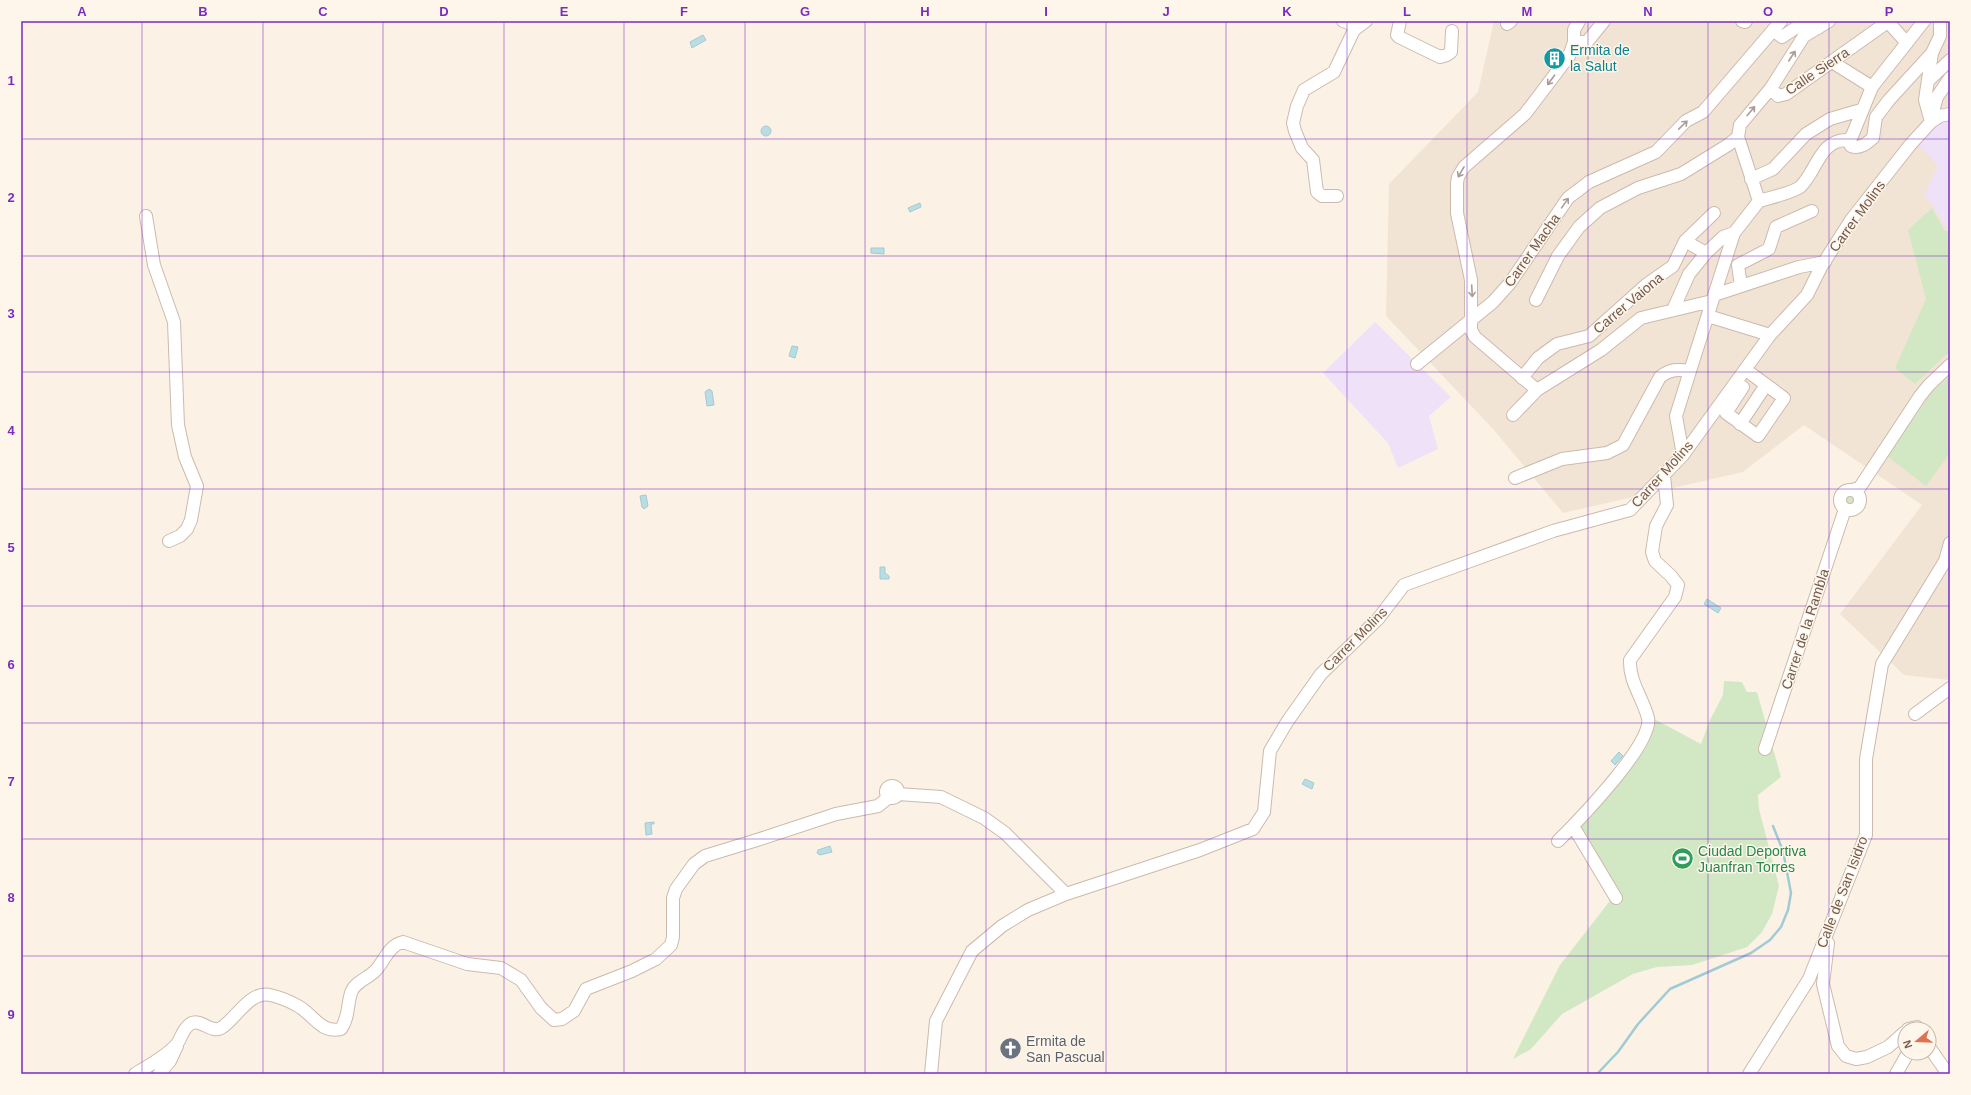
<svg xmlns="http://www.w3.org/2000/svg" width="1971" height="1095" viewBox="0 0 1971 1095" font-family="Helvetica,sans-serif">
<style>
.residential{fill:#f2e4d4}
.education{fill:#efe1f7}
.green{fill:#d2e7c4}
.water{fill:#badce3;stroke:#a1cbd4}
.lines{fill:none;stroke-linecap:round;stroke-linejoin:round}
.stream{stroke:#a1cbd4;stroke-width:2.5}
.minor-casing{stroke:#ccbaac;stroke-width:14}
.minor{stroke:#fff;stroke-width:12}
.oneway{stroke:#aa9c94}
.grid{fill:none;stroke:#7b2cbf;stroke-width:1;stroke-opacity:0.55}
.labels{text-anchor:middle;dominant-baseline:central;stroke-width:3;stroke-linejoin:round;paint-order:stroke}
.culture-label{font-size:14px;fill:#0d838f;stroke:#fef6eb;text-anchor:start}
.street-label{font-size:14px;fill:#725a4c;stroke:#fef6eb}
.leisure-label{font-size:14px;fill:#27864d;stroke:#fef6eb;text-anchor:start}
.worship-label{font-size:14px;fill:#5b616d;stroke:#fef6eb;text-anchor:start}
.neatline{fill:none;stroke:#7b2cbf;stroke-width:1.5}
.grid-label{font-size:13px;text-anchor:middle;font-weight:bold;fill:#7b2cbf}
</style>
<rect width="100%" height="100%" fill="#fbf2e5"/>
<path class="residential" d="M1494,21h456l-1,659 -45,-5 -64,-61 82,-109 -118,-80 -61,47 -180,41 -70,-84 -107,-113 3,-132 89,-92z"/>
<path class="education" d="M1938,120h12v109l-5,-3 -12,-20 -9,-11 14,-29 -20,-21z
M1375,322l76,75 -22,19 9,33 -40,19 -10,-25 -65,-70z"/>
<path class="green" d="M1932,208l13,23h4l1,120 -35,33 -20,-16 31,-69 -18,-69z
M1950,376v77l-24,33 -39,-30 45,-64z
M1844 500a6 6 0 1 1 12 0a6 6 0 1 1-12 0Z
M1724,681l18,1 5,10h10l24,85 -23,18 1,14 20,77 -7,28 -10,18 -15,15 -15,5 -40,13 -35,2 -24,7 -71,40 -31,35 -18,10 47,-94 56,-72 -39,-64 55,-70 16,-46 8,7 45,24 9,-24 13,-25z"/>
<path class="water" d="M703,35l3,5 -14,8 -2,-6z
M761 131a5 5 0 1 1 10 0a5 5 0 1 1-10 0Z
M920,203l1,4 -11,5 -2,-4z
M871,248h13v6l-13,-1z
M792,346l6,1 -3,11 -6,-2z
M709,389l3,2 2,14 -7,1 -2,-14z
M646,495l2,11 -4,3 -2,-2 -2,-11z
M880,567h5v6l4,3v3h-9z
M1707,599l14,9 -3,5 -14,-9z
M1619,752l4,4 -8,9 -4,-4z
M1305,779l9,4 -2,6 -10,-5z
M654,822v2h-3l1,10 -6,1 -1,-12z
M830,846l2,6 -12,3 -3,-2 1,-3z"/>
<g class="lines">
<path class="stream" d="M1597,1074l21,-22 20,-28 32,-35 81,-36 19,-13 11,-13 7,-17 3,-17 -8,-42 -10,-25"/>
<defs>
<path id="minor" d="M1343,21l14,5
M1400,21l-3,14 2,2 41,20 7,-2 4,-3 1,-21
M1742,21l3,1 1,-1
M1888,22l19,21
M1507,24l4,-3
M1773,30l9,7 15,-10 21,1
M1574,42h13l17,-21
M1832,62l40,25
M1928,81l22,-21
M1771,88l7,8 8,-2 103,-73
M1931,119l6,-22 13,-19
M1931,122l-6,-22 7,-47 8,-17v-15
M1848,140l3,6c9,3 15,-2 22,-8l3,-21 13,-17 43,-47
M1751,179l22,-10 33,-35 24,-15 31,-9
M1337,196h-15l-5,-4 -4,-32 -11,-12 -7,-17 -2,-8 4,-17 7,-16 30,-18 20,-42 12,-9
M1759,201c10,-3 33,-8 41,-14 17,-15 19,-48 48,-47l4,-4 20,-49 52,-66
M146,216l8,49 20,57 4,103 7,32 12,29 -6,34 -4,9 -7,7 -11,5
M1685,241l21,12
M1741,286l-3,-21 31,-16 7,-22 36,-16
M1714,295l85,-28 26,-5
M1536,300l22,-44 21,-29 21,-19 38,-20 43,-14 47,-29 10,-8 2,-12 31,-37 33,-52 25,-15
M1673,310l16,-36 17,-21 17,-16 11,-4
M1708,316l62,19
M1417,364l76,-62 17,-19 58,-85 21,-16 67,-30 30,-31 17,-9 78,-91
M1522,378l16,-20 19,-14 32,-8 57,-51 27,-19 12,-25 29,-28
M1743,387l-17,26 32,23 26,-38 -38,-28
M1537,390l-62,-53 -4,-7v-50l-14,-67v-30l1,-6 6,-10 61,-53 44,-58 5,-14v-12l5,-9
M1513,415l24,-25 64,-40 40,-32 71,-17
M1740,424l26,-39
M1683,455l-7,-39 14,-45 44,-138 25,-32 -21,-64
M1515,478l47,-19 45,-6 16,-8 37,-68c10,-8 18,-8 30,-6
M1840 500a10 10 0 1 1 20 0a10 10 0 1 1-20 0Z
M1853,490l7,-3 60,-91 9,-11 21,-20
M1915,714l35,-26
M1765,749l80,-240
M886 792a6 6 0 1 1 12 0a6 6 0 1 1-12 0Z
M898,794l43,3 43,21 21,15 61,61
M1573,826l43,72
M1558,841c19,-19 96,-98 90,-123 -5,-20 -19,-36 -18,-58l45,-63 3,-12 -7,-9 -16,-15 -3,-9 4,-26 11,-21 -3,-29
M1828,943l-5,41 15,62 8,10 10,3 11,-2 21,-10 17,-15
M1908,1029l9,-2 2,2
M1929,1047l19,27
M135,1074c14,-9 31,-17 42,-30 5,-7 5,-14 13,-20 10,-7 21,10 31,4 14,-8 29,-38 49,-33 9,2 21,7 28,11 16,9 23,28 43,23 8,-12 6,-23 10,-36 4,-12 17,-14 25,-23 9,-10 13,-25 27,-28l64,22 34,4 20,12 20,28 13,12 8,-1 12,-8 12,-22 46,-18 24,-12 15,-14 2,-8v-39l3,-9 18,-25 11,-8 52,-16 79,-26 42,-8 11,-9
M159,1074l11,-13 7,-15
M931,1074l5,-53 36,-70 30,-25 26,-16 38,-16 134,-44 53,-21 11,-17 6,-61 17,-29 34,-48 57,-55 26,-34 149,-54 77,-21 53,-55 87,-120 37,-40 14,-28 30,-47 59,-75 21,-23 9,-6 10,-2
M1749,1074l60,-95 57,-144v-76l16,-95 63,-103 5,-18
M1896,1074l12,-21"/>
</defs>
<use href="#minor" class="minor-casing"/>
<use href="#minor" class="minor"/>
</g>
<defs><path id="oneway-shaft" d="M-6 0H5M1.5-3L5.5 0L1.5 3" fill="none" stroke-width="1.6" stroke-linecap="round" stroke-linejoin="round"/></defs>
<g class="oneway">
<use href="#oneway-shaft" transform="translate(1792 56) rotate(-57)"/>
<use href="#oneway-shaft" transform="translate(1551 80) rotate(127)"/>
<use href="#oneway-shaft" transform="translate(1751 111) rotate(-50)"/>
<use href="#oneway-shaft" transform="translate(1683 125) rotate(-44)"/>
<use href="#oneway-shaft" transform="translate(1461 172) rotate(120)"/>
<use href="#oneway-shaft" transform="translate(1565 203) rotate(-55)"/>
<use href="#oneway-shaft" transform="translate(1472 291) rotate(87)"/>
</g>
<path class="grid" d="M142,21v1053M263,21v1053M383,21v1053M504,21v1053M624,21v1053M745,21v1053M865,21v1053M986,21v1053M1106,21v1053M1226,21v1053M1347,21v1053M1467,21v1053M1588,21v1053M1708,21v1053M1829,21v1053M21,139h1929M21,256h1929M21,372h1929M21,489h1929M21,606h1929M21,723h1929M21,839h1929M21,956h1929"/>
<defs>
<symbol id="building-disc" viewBox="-11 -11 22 22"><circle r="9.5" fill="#0f9aa8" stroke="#fef6eb"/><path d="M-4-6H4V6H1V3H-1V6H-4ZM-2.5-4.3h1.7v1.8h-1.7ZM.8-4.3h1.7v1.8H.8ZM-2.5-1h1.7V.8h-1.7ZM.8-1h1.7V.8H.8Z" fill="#fff"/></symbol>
<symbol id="stadium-disc" viewBox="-11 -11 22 22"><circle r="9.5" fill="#2e9e5b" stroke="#fef6eb"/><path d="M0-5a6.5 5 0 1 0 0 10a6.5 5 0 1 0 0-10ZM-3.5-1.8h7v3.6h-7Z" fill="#fff"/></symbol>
<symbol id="church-disc" viewBox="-11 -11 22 22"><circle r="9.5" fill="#6b7280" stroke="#fef6eb"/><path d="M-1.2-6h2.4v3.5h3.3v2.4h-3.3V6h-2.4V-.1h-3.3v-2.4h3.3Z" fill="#fff"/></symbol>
</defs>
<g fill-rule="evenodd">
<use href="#building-disc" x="1542" y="46" width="25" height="25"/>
<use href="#stadium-disc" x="1670" y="846" width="25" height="25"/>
<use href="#church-disc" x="998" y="1036" width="25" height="25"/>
</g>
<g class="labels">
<g class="culture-label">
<text x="1570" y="50">Ermita de<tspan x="1570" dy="16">la Salut</tspan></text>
</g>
<g class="street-label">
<text transform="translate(1817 71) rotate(-34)">Calle Sierra</text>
<text transform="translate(1857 216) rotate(-54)">Carrer Molins</text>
<text transform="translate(1532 250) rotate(-55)">Carrer Macha</text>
<text transform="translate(1628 303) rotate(-40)">Carrer Vaiona</text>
<text transform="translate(1662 474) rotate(-48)">Carrer Molins</text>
<text transform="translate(1805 629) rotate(-72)">Carrer de la Rambla</text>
<text transform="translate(1355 639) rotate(-45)">Carrer Molins</text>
<text transform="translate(1842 892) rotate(-69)">Calle de San Isidro</text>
</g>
<g class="leisure-label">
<text x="1698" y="851">Ciudad Deportiva<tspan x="1698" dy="16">Juanfran Torres</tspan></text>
</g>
<g class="worship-label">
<text x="1026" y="1041">Ermita de<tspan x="1026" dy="16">San Pascual</tspan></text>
</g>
</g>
<rect width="1971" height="1095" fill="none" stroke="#fef6eb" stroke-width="44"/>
<g transform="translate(1917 1041) rotate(251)"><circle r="19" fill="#fef6eb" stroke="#c6b8ab"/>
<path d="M0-3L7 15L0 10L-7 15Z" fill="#dd7352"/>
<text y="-6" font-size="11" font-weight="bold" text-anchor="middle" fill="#725a4c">N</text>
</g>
<rect x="22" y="22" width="1927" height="1051" class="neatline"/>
<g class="grid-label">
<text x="82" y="16">A</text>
<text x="203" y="16">B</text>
<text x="323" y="16">C</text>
<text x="444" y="16">D</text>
<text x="564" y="16">E</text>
<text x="684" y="16">F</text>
<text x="805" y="16">G</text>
<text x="925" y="16">H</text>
<text x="1046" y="16">I</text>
<text x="1166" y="16">J</text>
<text x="1287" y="16">K</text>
<text x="1407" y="16">L</text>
<text x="1527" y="16">M</text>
<text x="1648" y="16">N</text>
<text x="1768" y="16">O</text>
<text x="1889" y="16">P</text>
<text x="11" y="85">1</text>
<text x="11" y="202">2</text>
<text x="11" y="318">3</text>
<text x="11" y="435">4</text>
<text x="11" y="552">5</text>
<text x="11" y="669">6</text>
<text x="11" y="786">7</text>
<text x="11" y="902">8</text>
<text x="11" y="1019">9</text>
</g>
</svg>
